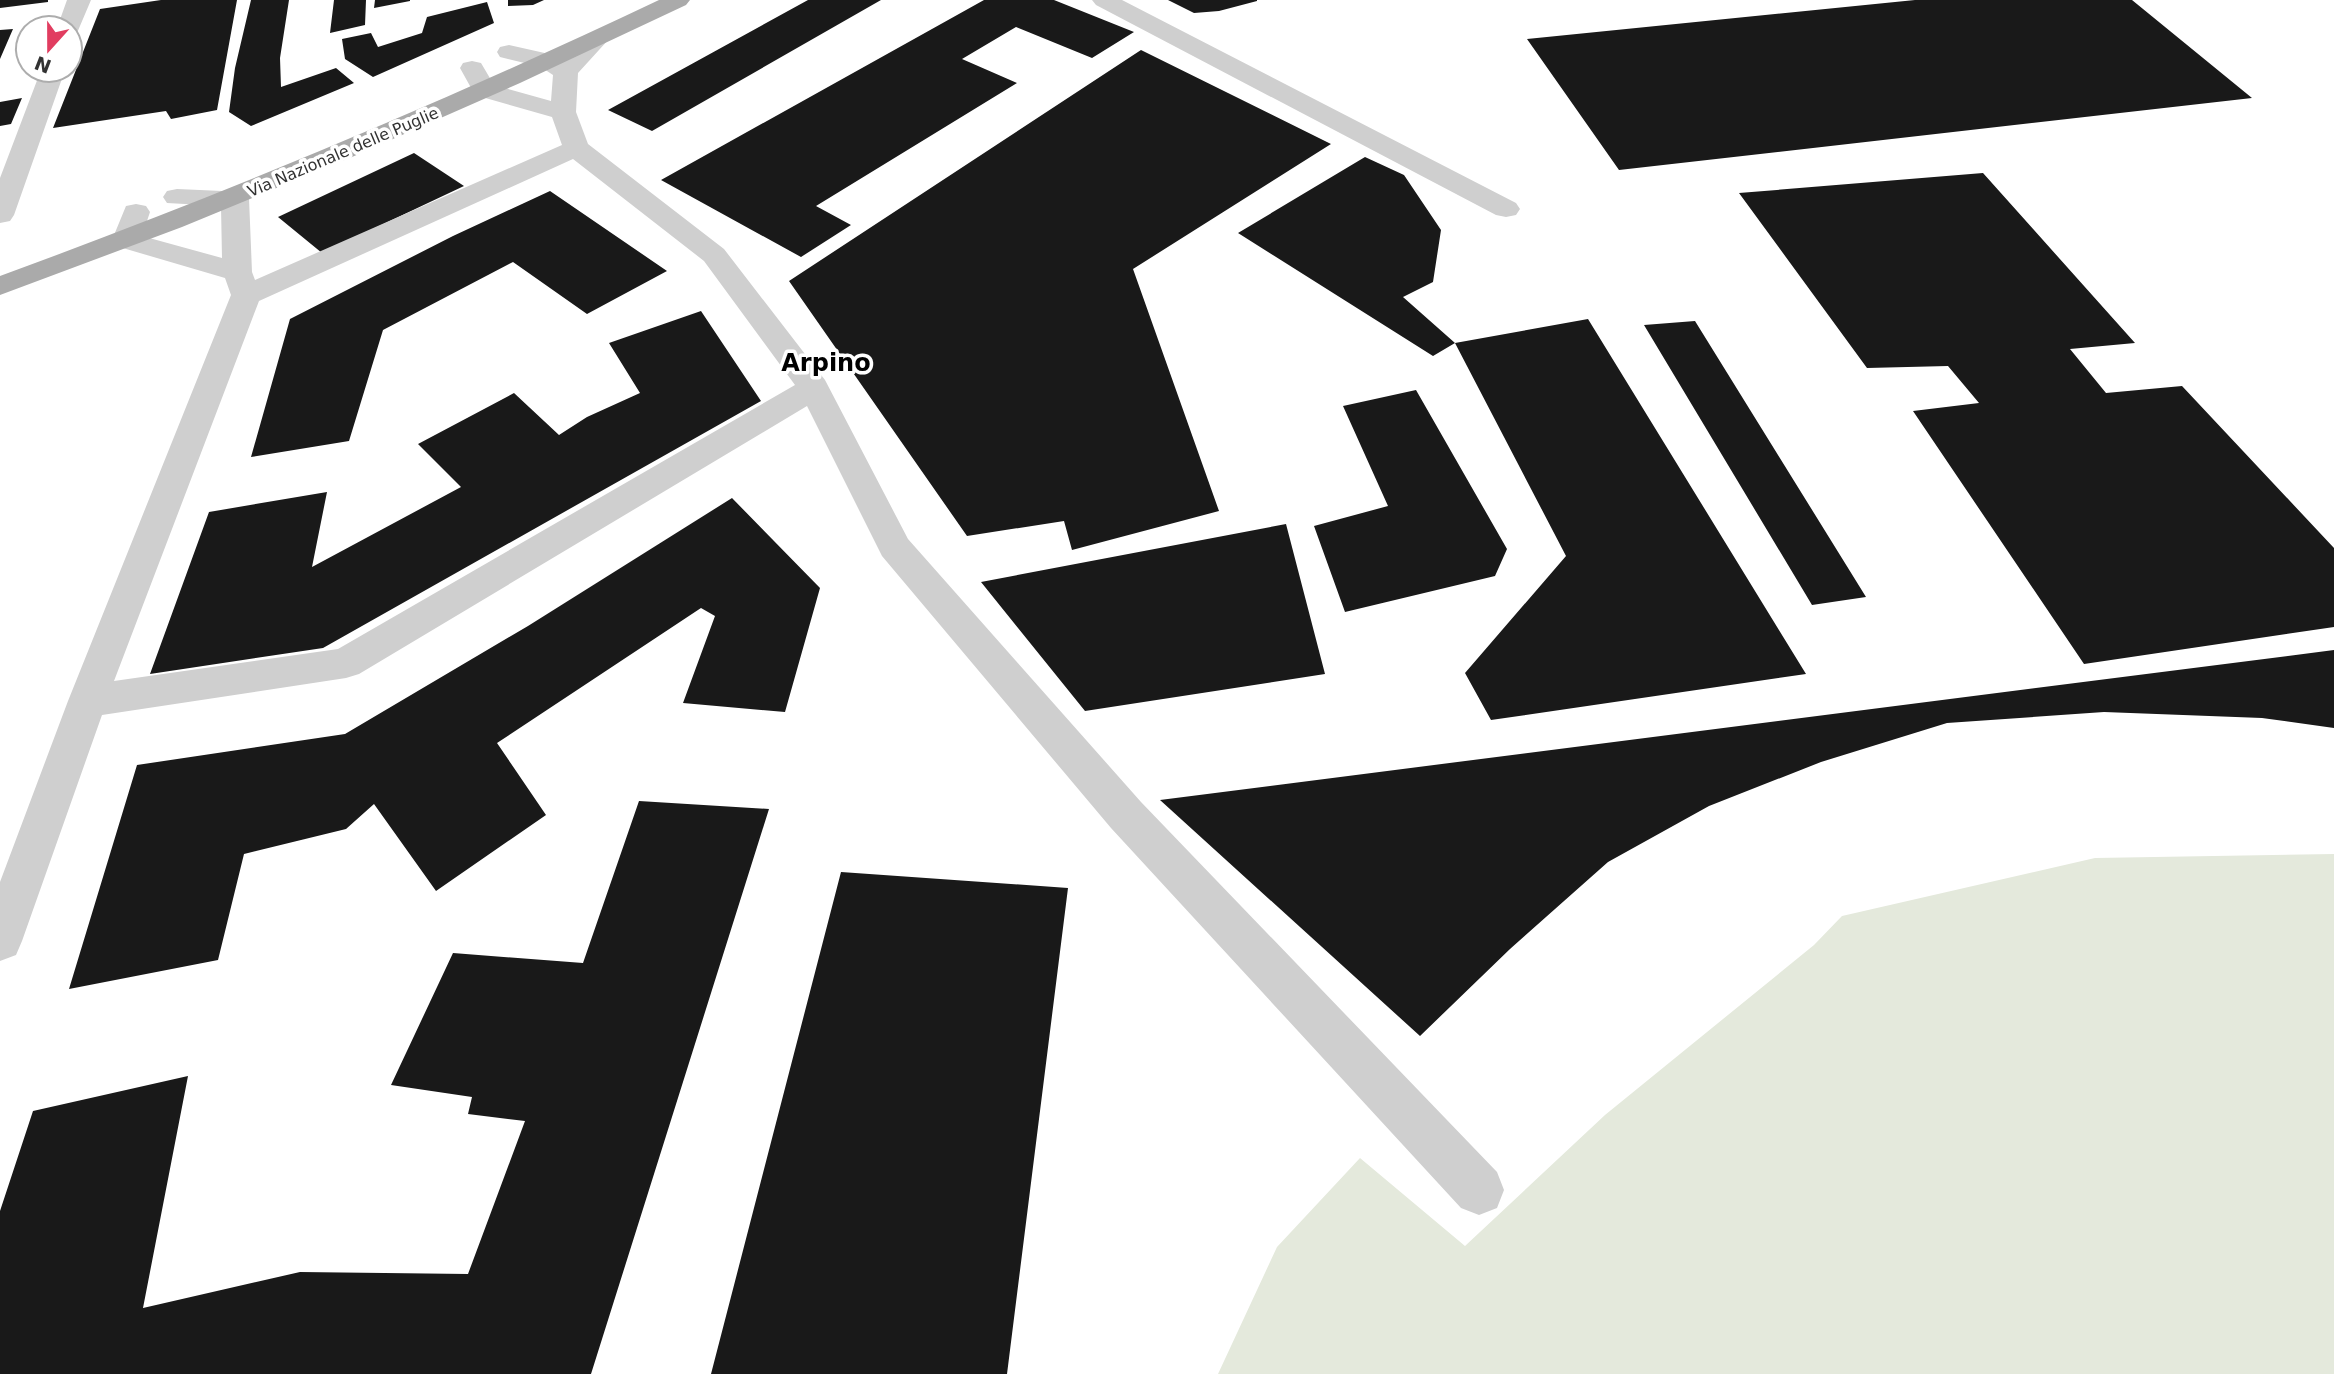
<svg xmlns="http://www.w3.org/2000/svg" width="2334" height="1374" viewBox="0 0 2334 1374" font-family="'DejaVu Sans',sans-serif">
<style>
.green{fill:#e4e9dc}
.building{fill:#191919}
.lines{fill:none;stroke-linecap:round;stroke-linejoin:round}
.street{fill:#cfcfcf;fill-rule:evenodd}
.primary{fill:#aaa;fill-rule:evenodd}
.labels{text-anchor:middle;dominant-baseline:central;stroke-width:7;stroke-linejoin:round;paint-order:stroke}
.far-street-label{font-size:16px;fill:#323232;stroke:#fff}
.district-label{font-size:24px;font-weight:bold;fill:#000;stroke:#fff}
</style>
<rect width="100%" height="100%" fill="#fff"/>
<path class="green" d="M2334,854v520h-1116l59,-127 83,-89 105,88 140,-131 209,-170 28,-29 253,-58z"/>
<path class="building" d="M0,0h48v2l-48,6z
M161,0h76l-20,110 -46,9 -5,-8 -113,17 47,-119z
M251,0h38l-9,58 1,29 55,-19 18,15 -103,43 -22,-14 6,-44z
M334,0h32l-1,25 -35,8z
M375,0h35v1l-36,7z
M508,0h36l-11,5 -25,1z
M808,0h73l-229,131 -44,-21z
M984,0h70l80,32 -42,26 -76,-31 -54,32 55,24 -201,123 35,19 -50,32 -140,-77z
M1168,0h89v1l-38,10 -25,2z
M1915,0h217l120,98 -633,72 -92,-131z
M487,2l7,21 -121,54 -28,-18 -3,-20 29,-6 7,14 44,-14 5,-16z
M13,29l-13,30v-29z
M1141,50l190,94 -198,125 86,242 -147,39 -8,-29 -97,15 -178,-255z
M22,98l-11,26 -11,2v-24z
M414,153l50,33 -142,67 -44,-36z
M1365,157l39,18 37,55 -8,52 -30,15 52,46 -22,13 -195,-123z
M1983,173l152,170 -65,6 36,44 76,-7 152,162v79l-250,37 -171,-253 66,-8 -31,-37 -81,2 -128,-175z
M550,191l117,80 -80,43 -74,-52 -130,68 -34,111 -98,16 39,-138 163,-83z
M701,311l60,90 -438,247 -173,26 59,-162 118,-20 -15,75 149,-80 -43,-43 96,-51 45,42 28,-18 53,-24 -31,-50z
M1588,319l218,355 -315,46 -26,-47 101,-117 -111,-213z
M1695,321l171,276 -54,8 -168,-280z
M1416,390l91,159 -12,27 -150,36 -31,-86 74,-20 -45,-100z
M732,498l88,90 -35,124 -102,-9 32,-87 -14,-8 -204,135 49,72 -110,76 -62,-87 -28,25 -102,25 -26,106 -149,29 68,-224 208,-31 183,-108z
M1286,524l39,150 -240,37 -104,-129z
M2334,650v78l-72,-10 -158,-6 -157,11 -126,39 -112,44 -101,56 -98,87 -90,87 -260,-236z
M639,801l130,8 -178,565h-591v-163l33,-100 155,-35 -45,232 157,-36 168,2 57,-153 -57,-7 4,-17 -81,-12 62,-132 130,10z
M841,872l227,16 -61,486h-296z"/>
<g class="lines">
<path class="street" d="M67,0h24l-14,33 -7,2v-7h-13z
M1092,0h30l394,203 4,6 -4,6 -10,2 -10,-2 -400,-210z
M597,32l9,2 3,5 -31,34 -2,39 12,32 136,105 101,131 83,159 233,263 356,370 7,18 -7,18 -18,7 -18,-7 -350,-380 -229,-272 -75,-150 -448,268 -13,4 -244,37 -80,226 -6,14 -16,6v-79l68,-181 163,-406 -6,-17 -109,-32 -4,-6 14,-34 10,-2 10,2 4,6 -8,24 80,22 -1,-52 -54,-3 -4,-6 4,-6 10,-2 68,3 4,6 3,74 3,8 307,-135 -10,-28 -77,-22 -15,-27 3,-5 9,-2 9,2 13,22 57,16 2,-26 -12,-8 -41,-10 -3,-5 3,-5 9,-2 49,11 6,4 24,-26zM573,159l131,102 91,124 -457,264 -224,32 145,-380z
M41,70h24l-51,145 -4,6 -10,2v-45z"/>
<path class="primary" d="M659,0h31l-4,5 -166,78 -168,74 -170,70 -182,68v-19c224,-82 444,-174 659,-276z"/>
</g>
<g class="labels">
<g class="far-street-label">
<text transform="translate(343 152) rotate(-23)">Via Nazionale delle Puglie</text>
</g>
<g class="district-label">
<text x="826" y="363">Arpino</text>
</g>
</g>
<g transform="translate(49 49) rotate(201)"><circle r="33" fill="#ffffff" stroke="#adadad" stroke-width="2"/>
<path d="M0-5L12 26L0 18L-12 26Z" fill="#e13d60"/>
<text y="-10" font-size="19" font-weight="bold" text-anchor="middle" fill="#323232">N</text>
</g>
</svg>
